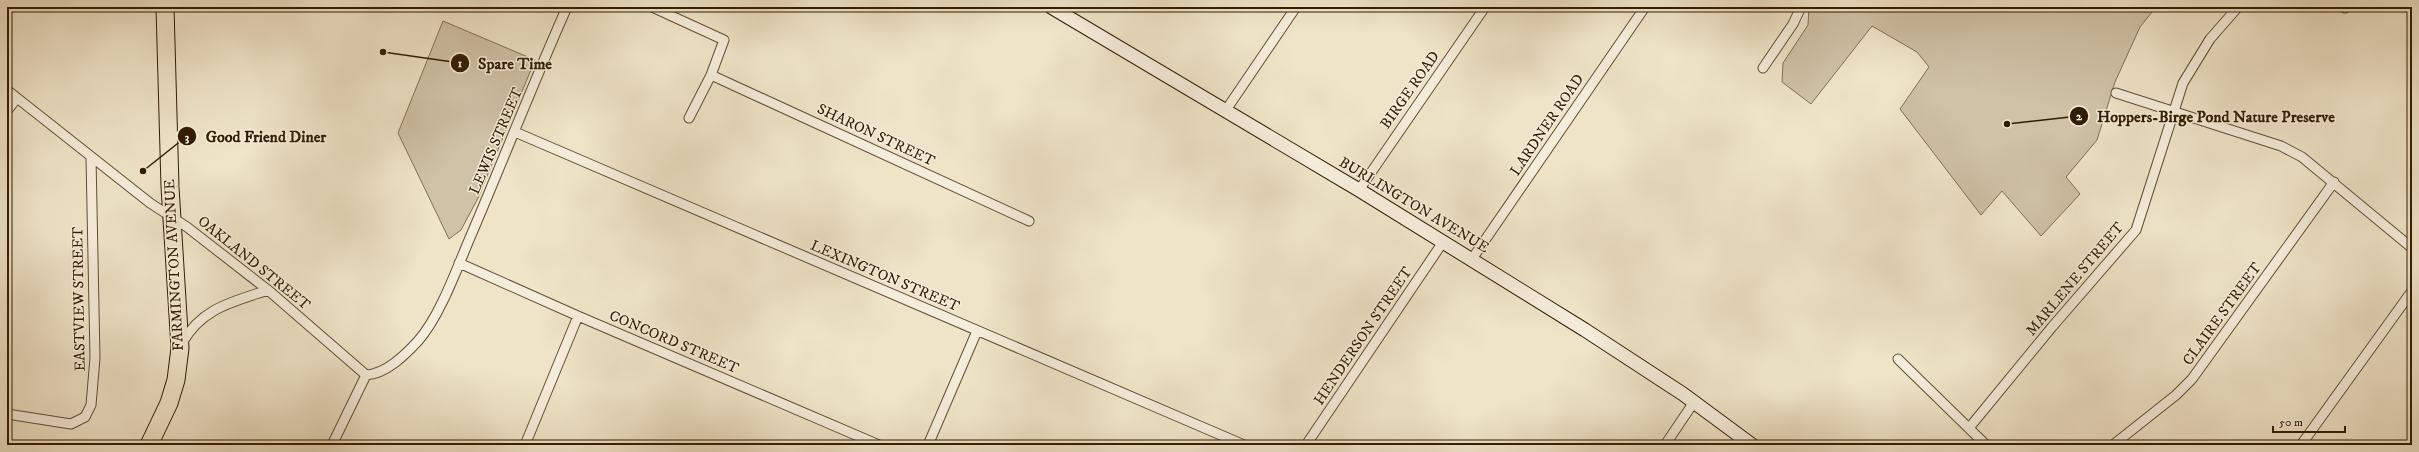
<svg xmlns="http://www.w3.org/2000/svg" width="2419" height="452" viewBox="0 0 2419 452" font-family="'IM FELL DW Pica',serif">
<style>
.green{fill:#cfc2a6;stroke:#817053}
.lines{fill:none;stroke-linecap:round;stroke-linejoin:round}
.street-casing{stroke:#624f32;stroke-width:11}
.secondary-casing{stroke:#331d00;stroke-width:15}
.highway-casing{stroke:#331d00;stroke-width:19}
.street{stroke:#f5eddb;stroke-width:9}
.secondary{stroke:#f5eddb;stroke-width:13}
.highway{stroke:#efe4c8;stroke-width:17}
.labels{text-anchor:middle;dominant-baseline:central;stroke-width:3;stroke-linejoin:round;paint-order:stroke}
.street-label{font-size:15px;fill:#331d00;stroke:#f5eddb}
.leader{fill:none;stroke:#331d00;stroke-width:1.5}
.callout-dot{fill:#331d00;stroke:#f5eddb;stroke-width:1.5}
.mark-label{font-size:12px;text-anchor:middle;font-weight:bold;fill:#fff}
.callout-label{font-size:16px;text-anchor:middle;font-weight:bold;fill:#331d00;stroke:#f5eddb;stroke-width:3;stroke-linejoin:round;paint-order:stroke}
</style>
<rect width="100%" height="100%" fill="#efe4c8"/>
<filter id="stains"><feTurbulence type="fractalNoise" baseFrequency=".005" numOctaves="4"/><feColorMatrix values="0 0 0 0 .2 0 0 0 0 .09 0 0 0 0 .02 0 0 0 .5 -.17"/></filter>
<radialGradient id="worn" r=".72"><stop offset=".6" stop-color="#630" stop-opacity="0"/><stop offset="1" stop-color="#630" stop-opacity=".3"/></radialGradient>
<path class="green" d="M1809,7h347l-16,20 -25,55 -18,58 -31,37 14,17 -39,42 -39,-45 -21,24 -81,-106 29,-42 -12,-15 -45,-26 -61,78 -29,-22 1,-19 25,-38z
M443,21l92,39 -57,138 -17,32 -12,9 -51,-106z"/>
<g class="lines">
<defs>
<path id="street" d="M652,7l72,33 -13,35 -22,43
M2344,7l1,1
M1763,68l30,-44 8,-17
M711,75l318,146
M7,90l143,113 37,24 81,63 98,85
M2116,93l165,53 21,11 110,91
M1226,110l70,-103
M7,111l10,-13
M515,132l729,313
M1359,190l126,-183
M1472,259l173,-252
M459,263l119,53 301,129
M182,343c20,-35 50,-41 86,-53
M1898,359l88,86
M366,375c20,-1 39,-20 52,-34 23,-26 40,-76 54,-108 32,-75 62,-152 95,-226
M7,414l64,10 14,-7 6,-12 4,-47 -4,-201
M1969,428l83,-101 84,-97 47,-147 27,-44 28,-32
M332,445l34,-70
M525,445l53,-129
M928,445l49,-114
M1306,445l137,-203
M1665,445l29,-43
M2113,445l63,-50 16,-16 142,-197
M2301,445l111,-154"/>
<path id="secondary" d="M1051,7l308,183 226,140 98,64 69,51"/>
<path id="highway" d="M149,445l20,-42 7,-23 4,-32 -10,-161 -5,-180"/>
</defs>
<use href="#street" class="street-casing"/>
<use href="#secondary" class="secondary-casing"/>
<use href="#highway" class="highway-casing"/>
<use href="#street" class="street"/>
<use href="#secondary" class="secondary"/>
<use href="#highway" class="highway"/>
</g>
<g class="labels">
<g class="street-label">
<text transform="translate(1410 90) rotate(-55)">BIRGE ROAD</text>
<text transform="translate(1547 125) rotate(-56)">LARDNER ROAD</text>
<text transform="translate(876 135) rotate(25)">SHARON STREET</text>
<text transform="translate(496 141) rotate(-67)">LEWIS STREET</text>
<text transform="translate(1414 205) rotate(31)">BURLINGTON AVENUE</text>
<text transform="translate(254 263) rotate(39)">OAKLAND STREET</text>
<text transform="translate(174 265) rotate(-93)">FARMINGTON AVENUE</text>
<text transform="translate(885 276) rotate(23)">LEXINGTON STREET</text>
<text transform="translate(2075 279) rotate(-50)">MARLENE STREET</text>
<text transform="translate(79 299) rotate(-91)">EASTVIEW STREET</text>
<text transform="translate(2222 314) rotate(-54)">CLAIRE STREET</text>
<text transform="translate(1363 336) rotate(-56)">HENDERSON STREET</text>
<text transform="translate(674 342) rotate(23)">CONCORD STREET</text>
</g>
</g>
<path class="leader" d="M383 52L460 63M2007 124L2079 116M143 171L187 136"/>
<g class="callout-dot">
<circle cx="383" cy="52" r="4"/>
<circle cx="2007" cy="124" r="4"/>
<circle cx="143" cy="171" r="4"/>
<circle cx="460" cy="63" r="10"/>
<circle cx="2079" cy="116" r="10"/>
<circle cx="187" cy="136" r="10"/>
</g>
<g class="mark-label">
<text x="460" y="67">1</text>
<text x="2079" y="120">2</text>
<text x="187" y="141">3</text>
</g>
<g class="callout-label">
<text x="515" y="69">Spare Time</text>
<text x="2216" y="122">Hoppers-Birge Pond Nature Preserve</text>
<text x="266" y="142">Good Friend Diner</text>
</g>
<rect width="2419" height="452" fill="none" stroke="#efe4c8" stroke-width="24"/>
<rect x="8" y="8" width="2403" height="436" fill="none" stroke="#331d00" stroke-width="2"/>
<rect x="12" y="12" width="2395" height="428" fill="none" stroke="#331d00"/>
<path d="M2273 426v6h72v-6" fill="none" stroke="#331d00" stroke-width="2"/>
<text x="2279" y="426" font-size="12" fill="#331d00" stroke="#f5eddb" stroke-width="3" paint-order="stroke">50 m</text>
<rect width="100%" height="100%" filter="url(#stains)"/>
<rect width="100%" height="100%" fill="url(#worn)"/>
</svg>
